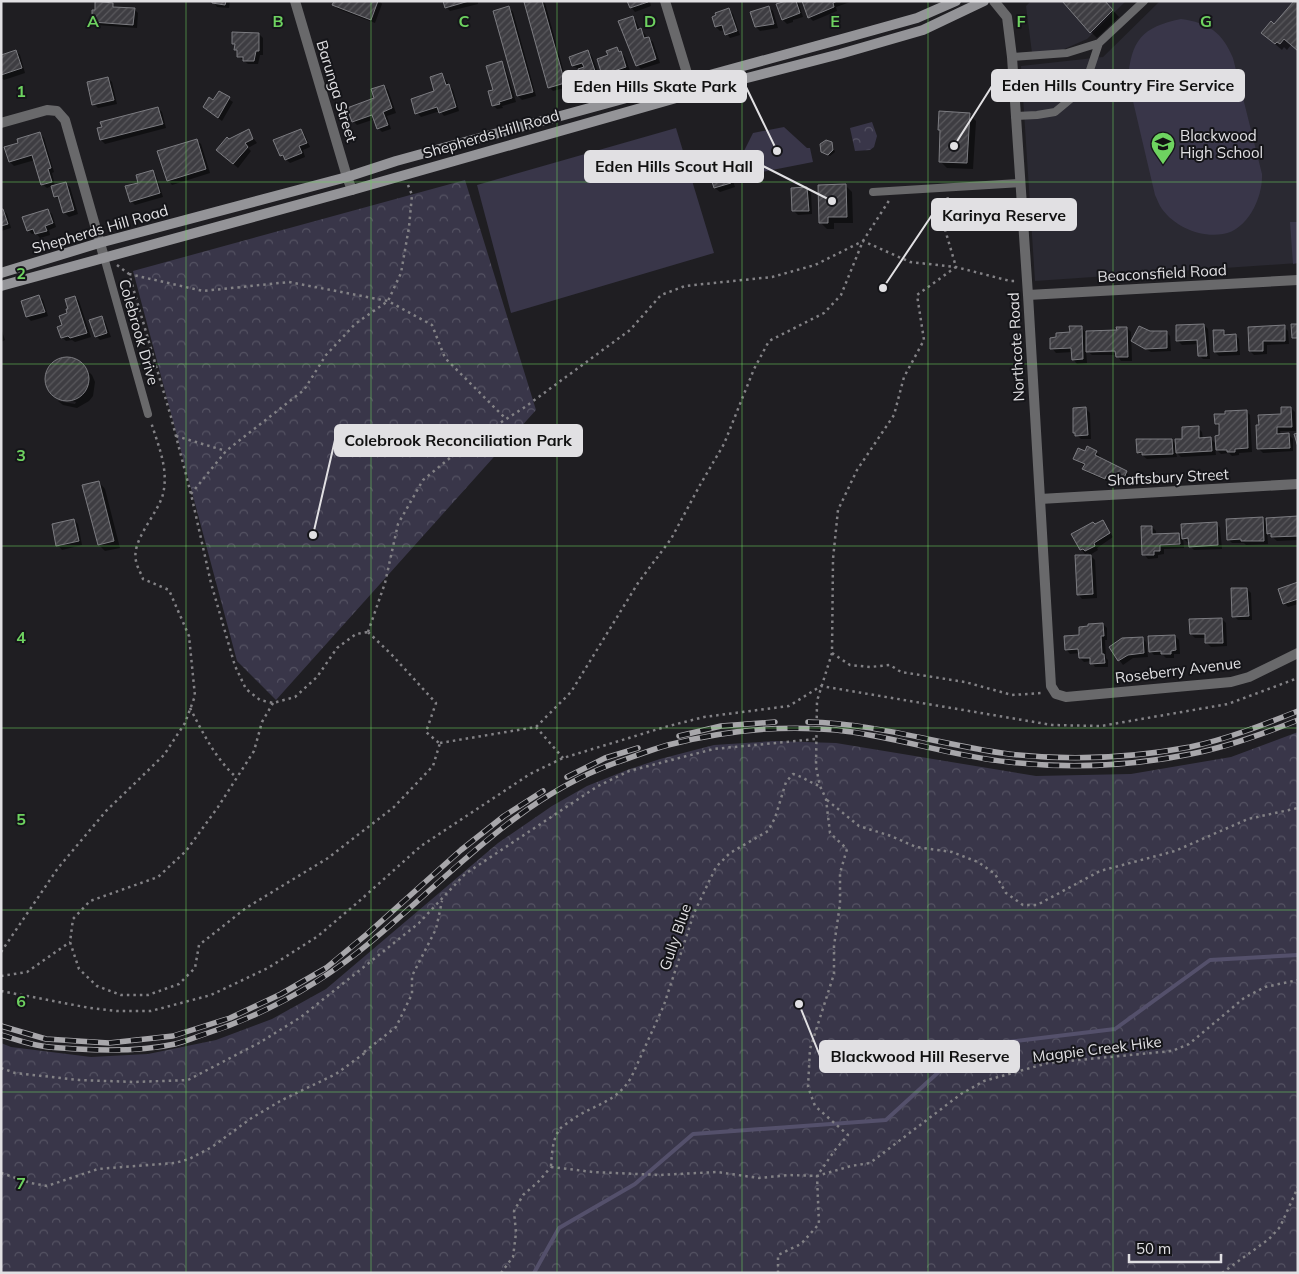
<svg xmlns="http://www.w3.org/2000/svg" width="1299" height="1274" viewBox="0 0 1299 1274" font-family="Mulish,sans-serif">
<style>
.built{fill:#2a2932}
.green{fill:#393649}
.park{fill:url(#park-crowns)}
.shadow{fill:#0007;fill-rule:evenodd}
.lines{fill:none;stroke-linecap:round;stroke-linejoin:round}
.stream{stroke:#54506b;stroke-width:4}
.building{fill:url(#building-hatch);stroke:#7c7c81}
.path{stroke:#838286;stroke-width:2.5;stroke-dasharray:2.5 4;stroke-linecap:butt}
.service{stroke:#69696b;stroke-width:8}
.minor{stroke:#69696b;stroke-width:10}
.secondary{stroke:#949498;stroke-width:10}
.rail-casing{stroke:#a8a7ab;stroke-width:5.5}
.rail{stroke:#151519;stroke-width:4;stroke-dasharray:11;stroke-linecap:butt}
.grid{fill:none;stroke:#6ed360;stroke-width:1;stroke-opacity:0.55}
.labels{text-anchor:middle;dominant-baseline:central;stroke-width:4;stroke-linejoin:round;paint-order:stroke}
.street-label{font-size:15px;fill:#e1e0e3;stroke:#151519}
.poi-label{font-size:15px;fill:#e1e0e3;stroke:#151519;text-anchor:start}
.grid-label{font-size:16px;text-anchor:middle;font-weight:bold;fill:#6ed360;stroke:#151519;stroke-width:4;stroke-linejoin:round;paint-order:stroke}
.leader{fill:none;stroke:#e1e0e3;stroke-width:2}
.callout-dot{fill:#e1e0e3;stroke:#151519;stroke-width:2}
.callout{fill:#e1e0e3;stroke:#e1e0e3;stroke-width:2}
.callout-label{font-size:16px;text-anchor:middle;font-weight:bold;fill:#111}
</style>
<defs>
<pattern id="park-crowns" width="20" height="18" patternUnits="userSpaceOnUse" patternTransform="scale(1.25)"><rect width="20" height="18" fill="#393649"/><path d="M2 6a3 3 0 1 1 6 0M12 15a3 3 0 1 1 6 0" fill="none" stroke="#555363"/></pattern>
<pattern id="building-hatch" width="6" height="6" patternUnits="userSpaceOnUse" patternTransform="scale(1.25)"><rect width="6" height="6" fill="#3e3d42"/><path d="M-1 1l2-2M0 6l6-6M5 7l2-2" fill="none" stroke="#5a595d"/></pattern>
</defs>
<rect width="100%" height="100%" fill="#1f1e22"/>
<path class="built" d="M1031,1h95l-39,38 -25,11 -30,3 -6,-47z
M1160,1h138v262l-263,18 -14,-215 82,-9z"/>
<path class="green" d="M1181,19c28,4 41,13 52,39l29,116c1,23 -14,56 -39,60 -22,4 -48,-7 -61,-25 -3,-4 -5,-10 -7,-14l-27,-115c3,-40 14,-53 53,-61z
M784,127l23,21h3l3,14 -67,13 -4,-20 11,-22z
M676,128l38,125 -203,60 -34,-128z
M1290,222h8v41l-5,1z"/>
<path class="park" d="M872,122l5,14 -3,11 -4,3 -15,1 -5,-23z
M465,180l71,230 -260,290 -39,-39 -104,-390z
M1298,732v541h-1297v-230l10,4 80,10 57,-3 68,-14 56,-21 54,-30 172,-146 54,-37 35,-20 40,-16 33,-11 54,-14 61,-4 61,2 200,33 95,-2 100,-17z"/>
<path class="shadow" d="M97,1h12l7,7 18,1 4,4 -1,15 -40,-3 -4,-4 3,-9z
M213,1h17l-1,7 -12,-1z
M335,1h45l2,3 -7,19 -37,-14 -4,-4z
M444,1h34v3l-28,7 -4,-4z
M531,1h12l2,2 23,84 -15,4 -4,-4 -23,-84z
M629,1h21l1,5 -16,6 -4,-5z
M790,1h6l3,3 4,13 -10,3v2l-6,2 -4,-4 -5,-15z
M804,1h49l-17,6 1,4 -24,10 -4,-4z
M1104,1l15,16 -22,21 -6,-6z
M769,7l4,4 5,17 -18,3 -4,-4z
M509,8l4,4 23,84 -14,4 -4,-4 -24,-84z
M729,10l4,4 7,21 -10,3 -6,-8 -4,1 -4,-4 -3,-10z
M632,17l4,4 4,9 5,4 2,5 1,-1 5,4 7,21 -19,6 -4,-4z
M1275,26l16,19 -4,5 -3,-3 -2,3 -13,-11z
M259,34l4,4v17h-3l-2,9h-10l-10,-8v-4l-5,-9z
M617,48l8,9 5,14 -22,7 -5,-4 6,-18z
M16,51l4,4 5,18 -21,7 -3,-2v-22z
M588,52l4,4 8,22 -14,4 -4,-4 -3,-9 -6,-3z
M501,63l4,4 11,35 -14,4 1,2 -6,1 -4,-4 2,-14z
M442,75l11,15 6,21 -15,5 -4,-5 -19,6 -4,-4 19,-21z
M108,78l4,4 5,22 -19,4 -4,-4z
M384,86l4,4 8,23 -9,3 4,13 -9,3 -4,-4 -3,-9 -18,6 -4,-4 23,-22z
M219,93l14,9 -11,19 -13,-10z
M158,108l4,4 4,16 -61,16 -4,-4z
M969,114l7,7 -3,48 -26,-1 -7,-7 2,-29 -3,-2z
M301,130l4,5 5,12 -7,3 2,7 -15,6 -9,-8z
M248,131l9,12 -9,5 3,3 -13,17 -16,-14 7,-14z
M40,134l4,4 10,34 -2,1 3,13 10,-3 5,4 8,27 -9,3 -4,-4 -4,-13 -6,-3 -3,-11 -5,2 -5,-4 -7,-24 -21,6 -4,-4 -4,-14 14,-4z
M196,140l5,4 9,29 -38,12 -4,-5z
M832,143l3,9 -5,4 -6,-3 -2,-2z
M723,159l4,4 8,24 -15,5 -5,-4 -7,-25z
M152,171l4,4 7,22 -28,8 -4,-4z
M845,185l7,7 1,31h-19v6h-7l-7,-7z
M807,188l4,4 1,22 -14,1 -4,-4z
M3,210l4,4 4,14 -10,3v-20z
M47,210l5,4 4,13 -7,3 1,5 -10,3 -4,-5 -4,1 -4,-4z
M39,296l4,4 5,16 -17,5 -4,-4 -5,-15z
M75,297l4,4 12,36 -16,5 -3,-2 -6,1 -4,-4 2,-11z
M101,317l4,4 6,16 -11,3 -4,-4z
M1204,325l4,4 2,30h-7l-4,-4v-11l-17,1 -4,-4z
M1081,327l5,6 32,-1 9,-4 4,4 1,29h-11l-4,-6h-25l-6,-5 1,13 -10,1 -4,-5v-7l-17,1 -4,-5zM1122,349v3l-32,1v-3z
M1284,327l4,4 1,13 -22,1v9l-13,1 -4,-4 -1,-23z
M1,328l4,12 -4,2z
M1223,331l5,5 7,-1 4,4 1,16 -21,1 -4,-4z
M1166,332l4,4 1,15 -20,1 -18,-11z
M60,359h14l6,4 12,12 3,7 -2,14 -4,5 -12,7 -14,-3 -5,-4 17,3 1,-2 -21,-5 -5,-4 -5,-13 4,-13z
M1291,408l4,4 1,19h-16l1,4h8l4,4v12l-30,2 -4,-4 23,-34z
M1086,409l4,4 1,26h-10l-7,-7z
M1246,411l4,4 2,37 -13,1v2l-7,1 -3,-3 -8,1 -6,-6 1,7 -35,2 -5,-5 1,5 -30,2 -9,-7 34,-12 5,5 21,-17 4,4 1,7h8l6,6 3,-9v-8l-4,-4z
M1096,452l4,4 -1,3 27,13 4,4 -4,11 -16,-7 -1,2 -21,-9 -4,-4 1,-3 -11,-7 12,-6z
M99,482l6,7 15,59 -15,3 -6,-6z
M1298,517v23l-21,1 -10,-9 1,12 -22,1 -2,-2h-12l-4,-4 35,-21 5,5z
M74,520l4,4 4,21 -20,5 -4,-5z
M1103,522l10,15 -16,11 1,2 -8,5 -2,-2 -3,1 -4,-5 14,-23z
M1216,523l4,5 2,21 -28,1 -4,-4v-4h-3l-4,-4 1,10 -20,1v5l-6,1v3l-10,1 -4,-5 8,-27 4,4v4l23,-1 4,4z
M1091,556l4,4 2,38 -15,1 -4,-5z
M1298,583v21l-10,3 -4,-4z
M1247,589l4,4 1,27h-14l-4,-4z
M1222,619l4,4 1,23 -16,1 -4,-4 -1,-5h-11l-4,-4z
M1103,624l4,4v12h-2l1,18 2,2v7h-13l-4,-6 -7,1 -4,-4v-5l-10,1 -4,-5 14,-13z
M1175,636l4,4 1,14h-6v4h-8l-3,-3h-9l-4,-4z
M1142,638l4,4 2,15 -15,1 -10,7 -13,-17z"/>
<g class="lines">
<path class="stream" d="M534,1273l25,-45 76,-44 58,-50 193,-14 80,-73 149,-18 95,-69 88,-5"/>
</g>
<path class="building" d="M95,1l18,2v4l22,1 -2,17 -41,-3v-12h3z
M212,1h14l-1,4 -13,-2z
M334,1h44l-7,19 -39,-15z
M443,1h26l-24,7z
M542,1l23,82 -17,5 -24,-86z
M627,1h21v1l-18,6z
M786,1h10l4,12 -18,7 -6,-16z
M802,1h35l-4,2 1,4 -26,11z
M1062,1h43l8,9 -23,23z
M1294,1h4v50l-14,-12 -4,5 -3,-2 -2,2 -14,-11 10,-12 3,3z
M509,6l24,86 -16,4 -24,-85z
M769,6l5,18 -19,3 -5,-15z
M729,8l8,23 -12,4 -3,-10 -7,2 -3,-10 4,-2 -1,-2z
M633,16l4,14 4,-2 3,10 5,-1 7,22 -20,7 -18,-45z
M232,32l27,1v18h-3l-2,10h-11v-4h-6v-7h-3l1,-6h-3z
M617,47l2,5 2,-1 5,16 -24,8 -5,-16 11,-4 -2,-4z
M16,50l6,18 -21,7v-20z
M588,50l8,24 -15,5 -3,-10 6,-2 -2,-4 -10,3 -3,-9z
M502,61l10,37 -13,4 1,2 -8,2 -4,-15 5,-1 -7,-24z
M442,73l4,12 3,-1 7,23 -17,6 -2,-6 -22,7 -4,-15 23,-8 -4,-14z
M108,77l6,23 -22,5 -5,-23z
M384,85l8,23 -9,4 5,13 -11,4 -5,-14 -20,7 -5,-14 27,-10 -3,-9z
M219,91l11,6 -12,21 -15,-11 6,-10 4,3z
M158,107l5,17 -63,16 -3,-12 5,-1 -2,-5z
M939,111l31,2 -3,50 -28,-1 1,-32h-2z
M249,129l4,10 -8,4 3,4 -15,17 -17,-14 11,-13 2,2z
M301,129l6,14 -8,3 3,7 -17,7 -2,-5 -3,1 -7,-16z
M40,132l11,36 -3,1 4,13 -11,3 -9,-30 -23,7 -5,-15 14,-4 -1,-4z
M197,139l9,30 -39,12 -10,-30z
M826,140l6,2 1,8 -5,5 -7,-3 -1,-8z
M723,157l8,26 -17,5 -8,-25z
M153,170l7,23 -30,9 -5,-16 13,-3 -2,-8z
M66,182l8,28 -11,3 -5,-17 -4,1 -3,-11z
M846,184l1,33h-19v6h-9l-1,-38z
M807,187l2,24h-17l-1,-23z
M1,209h2l5,15 -7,2z
M48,209l5,14 -8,3 2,5 -12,3 -2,-5 -6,2 -5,-14z
M39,295l6,17 -19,5 -5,-16z
M75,296l12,37 -17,5 -2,-2 -7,2 -4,-11 5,-2 -3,-9 8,-3 -1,-4h2l-3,-10z
M102,316l5,17 -12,4 -6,-17z
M1204,324l3,32h-9l-1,-16 -21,1v-16z
M1291,324h7v14h-6z
M1285,325v16h-22v10h-14l-1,-24z
M1069,326h13l1,33 -11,1 -1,-12 -21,1v-11l6,-1v-4l14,-1z
M1139,326l11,5h17v17l-22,1 -14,-8z
M1116,327h11l1,30h-12l-1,-6 -29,1v-21l31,-1z
M1213,330h11v5l12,-1 1,17 -23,1z
M45 379a22 22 0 1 1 44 0a22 22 0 1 1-44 0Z
M1086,407l2,28 -13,1v-3h-2v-25z
M1281,407h10l1,20h-15v7l12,-1 1,15 -33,1 -1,-24h3l-1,-10 23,-1z
M1247,410l1,38 -13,1v3h-8v-2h-11l-1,-14 4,-1v-11h-4l-1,-10h11v-3z
M1199,426v12l12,-1 1,14 -36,2 -1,-14h7v-12z
M1298,433v14l-4,-13z
M1136,439h36l1,15 -31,1v-3l-5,1z
M1087,446l10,5 -2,4 32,16 -5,12 -16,-7 -1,3 -23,-10 3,-5 -12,-5 5,-11 7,3z
M99,481l15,60 -16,4 -16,-60z
M1298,516v20l-27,1v-4l-4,1 -1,-16z
M1263,517l1,24h-23v-2l-14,1 -1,-21z
M74,519l5,22 -23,5 -4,-22z
M1103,520l7,13 -16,10 1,3 -10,5 -2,-2 -3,1 -9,-16 22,-12 2,2z
M1217,522l1,23 -29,2 -1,-9 -6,1 -1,-15z
M1141,526h11v8l27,-1 1,11 -20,1v6h-6v4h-12z
M1075,555h16l2,39 -16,1z
M1298,582v17l-15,5 -5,-15z
M1231,588h16l2,28 -17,1z
M1222,618l1,25h-18v-9h-15l-1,-15z
M1103,623l1,13h-3l1,18h2l1,9 -15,1v-6h-11l-1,-9 -13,1 -1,-14 15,-1v-8l9,-1v-2z
M1175,635l1,15 -5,1v3h-10v-3l-12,1 -1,-16z
M1143,637l1,16 -16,2 -10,6 -9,-14 13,-9z"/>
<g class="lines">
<path class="path" d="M117,265l12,9 42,143 20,77 20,89 24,83 11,23 14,11 13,3 22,-6 22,-20 20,-29 19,-14 12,-2
M129,274l74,17 86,-9 99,19 44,24 13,33 61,61
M176,436l50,15
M191,494l35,-43 78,-61 22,-35 29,-31 33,-23 13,-28 8,-46 3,-32 -4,-10
M368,632l17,-49 13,-59 25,-44 44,-36 58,-37 105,-77 31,-35 24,-9 87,-9 43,-12 48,-24 47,21 46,5 54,14h8
M368,632l24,23 44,48 -10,29 13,11
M832,653l18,12 20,2 20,-2 11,7 64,10 47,13 30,-2
M273,703l-11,19 -8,29 -36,56 -32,44 -28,26 -68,24 -17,18 -3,23 9,27 18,17 24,9h27l31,-11 16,-16 4,-23 47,-37 82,-50 66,-51 39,-41 7,-23
M190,708c13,25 25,50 46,69
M536,727l27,31
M440,743l96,-16 35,-35 67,-109 33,-44 29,-54 24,-41 30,-75 15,-28 55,-28 17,-18 22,-54 27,-42
M827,800l32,26 32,10 25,11 36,5 26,10 17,12 11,19 17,12h14l63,-34 75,-20 73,-32 50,-11
M1,952l57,-84 48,-57 58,-56 21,-32 10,-27 -6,-60 -20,-46 -26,-11c-2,-6 -6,-12 -7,-18 -5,-21 22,-47 27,-67 6,-25 -5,-49 -12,-72
M1,976l26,-4 43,-30
M1,991l89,17 27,3h34l60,-16 57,-27 50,-32 39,-33 64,-57 109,-72 33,-16 102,-31 39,-10 85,-11 32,-20 231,39 49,1 127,-22 70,-26
M364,1052l32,-25 16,-33v-18l24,-47 6,-28
M1,1068l14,5 64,7 56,2 53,-2 71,-37 42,-26 118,-94 46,-49 133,-88 31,-15 85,-22 102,-10
M551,1166c1,-11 1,-27 9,-37 2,-3 6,-5 9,-7 23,-18 45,-17 62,-44l33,-73 30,-92 22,-46 14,-14 38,-22 7,-13 11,-36 7,-8c11,3 17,9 27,12
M551,1167l42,5 66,3 58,-3 42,6 30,-3 28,1 34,-10 19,-3 91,-69 23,-13 64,-18 124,-12 17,-7 55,-46 21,-11 33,-7
M1,1173l30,10 16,3 51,-17 77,-6 14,-4 23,-12 38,-28 32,-19 54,-26 30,-22
M501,1273l12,-16 3,-24 -2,-22 9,-16 15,-13 13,-15
M778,1273v-18l23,-11 18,-20 -2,-48 18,-26 13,-15 -33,-29 -7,-19 2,-38 24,-75v-28l6,-42v-31l7,-24 -17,-16 -4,-34 -6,-13 -4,-19 1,-66 15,-48 1,-94 5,-49 19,-40 37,-55 10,-38 20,-37 -7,-45 39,-28 -12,-41 4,-30
M1222,1273l47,-34 11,-12 18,-40"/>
<path class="service" d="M1012,57l55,-4 32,-10 45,-42
M1015,116l22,-1 18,-3 18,-15 16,-24 10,-30
M873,192l147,-9
M104,257l44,157"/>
<path class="minor" d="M295,1l52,176 5,13
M665,1l28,92
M994,1l13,16 5,40 16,238 23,391 5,8 10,3 165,-15 18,-5 49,-24
M1,123l46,-13 10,1 8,9 39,137
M1028,295l270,-15
M1040,499l258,-15"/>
<path class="secondary" d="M1,273l98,-30 248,-66 49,-16 453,-124 68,-19 39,-17
M1,286l351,-96 391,-111 97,-25 83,-24 61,-29"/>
<defs>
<path id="rail" d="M808,722c68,1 133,23 201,32 60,7 122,4 181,-7 37,-8 73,-22 108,-36
M679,736l42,-10 54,-4
M567,777l38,-19 33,-10
M1,1026l45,13 63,4 64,-7 57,-18 51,-24 45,-26 41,-34 94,-84 43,-34 39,-25
M1,1035c14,4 27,9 41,11 11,2 23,2 35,3 32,2 66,2 98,-5 9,-2 18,-6 27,-9 63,-20 120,-52 171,-95 77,-64 145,-142 242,-177 18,-6 35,-13 53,-18 54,-14 113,-20 168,-15 58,6 114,26 173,32 60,7 122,4 182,-8 37,-7 72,-20 107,-34"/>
</defs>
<use href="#rail" class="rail-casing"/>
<use href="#rail" class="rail"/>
</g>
<path class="grid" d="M186,1v1272M371,1v1272M557,1v1272M742,1v1272M928,1v1272M1113,1v1272M1,182h1297M1,364h1297M1,546h1297M1,728h1297M1,910h1297M1,1092h1297"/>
<defs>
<symbol id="school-pin" viewBox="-11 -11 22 30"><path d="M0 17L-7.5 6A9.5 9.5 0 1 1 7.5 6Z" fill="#6ed360" stroke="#151519"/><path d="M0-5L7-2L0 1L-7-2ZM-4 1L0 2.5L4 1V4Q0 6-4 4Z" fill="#111"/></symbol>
</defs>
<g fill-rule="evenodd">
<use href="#school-pin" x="1149" y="130" width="28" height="38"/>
</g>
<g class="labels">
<g class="street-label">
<text transform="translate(337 91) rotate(73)">Barunga Street</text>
<text transform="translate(491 134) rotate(-16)">Shepherds Hill Road</text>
<text transform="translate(100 229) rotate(-16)">Shepherds Hill Road</text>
<text transform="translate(1162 273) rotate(-3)">Beaconsfield Road</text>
<text transform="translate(139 332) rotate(74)">Colebrook Drive</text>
<text transform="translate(1016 347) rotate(-93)">Northcote Road</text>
<text transform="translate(1168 477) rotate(-3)">Shaftsbury Street</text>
<text transform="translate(1178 670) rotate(-7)">Roseberry Avenue</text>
<text transform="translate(675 937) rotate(-71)">Gully Blue</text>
<text transform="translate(1097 1049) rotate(-7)">Magpie Creek Hike</text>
</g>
<g class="poi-label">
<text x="1180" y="135">Blackwood<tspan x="1180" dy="17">High School</tspan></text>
</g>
</g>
<g class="grid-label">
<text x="93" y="27">A</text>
<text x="278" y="27">B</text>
<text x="464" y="27">C</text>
<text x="650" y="27">D</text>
<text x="835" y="27">E</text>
<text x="1021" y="27">F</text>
<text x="1206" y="27">G</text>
<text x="21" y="97">1</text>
<text x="21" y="279">2</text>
<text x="21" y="461">3</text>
<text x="21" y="643">4</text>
<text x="21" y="825">5</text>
<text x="21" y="1007">6</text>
<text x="21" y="1189">7</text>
</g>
<path class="leader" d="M954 146L992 86M777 151L746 87M832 201L763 166M883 288L932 215M313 535L335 440M799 1004L820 1056"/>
<g class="callout-dot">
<circle cx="954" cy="146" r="5"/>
<circle cx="777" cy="151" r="5"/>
<circle cx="832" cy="201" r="5"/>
<circle cx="883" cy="288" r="5"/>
<circle cx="313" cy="535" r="5"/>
<circle cx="799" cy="1004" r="5"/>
</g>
<g class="callout">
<rect x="992" y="70" width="252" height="31" rx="5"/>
<rect x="563" y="71" width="183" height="31" rx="5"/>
<rect x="585" y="151" width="178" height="31" rx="5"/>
<rect x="932" y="199" width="144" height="31" rx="5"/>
<rect x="335" y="425" width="247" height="31" rx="5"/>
<rect x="820" y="1041" width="199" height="31" rx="5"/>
</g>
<g class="callout-label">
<text x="1118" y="91">Eden Hills Country Fire Service</text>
<text x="655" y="92">Eden Hills Skate Park</text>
<text x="674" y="172">Eden Hills Scout Hall</text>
<text x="1004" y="221">Karinya Reserve</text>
<text x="458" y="446">Colebrook Reconciliation Park</text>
<text x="920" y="1062">Blackwood Hill Reserve</text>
</g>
<rect width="1299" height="1274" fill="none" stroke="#e1e0e3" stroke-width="5"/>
<path d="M1129 1254v8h92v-8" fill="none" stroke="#e1e0e3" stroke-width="2.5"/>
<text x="1136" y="1254" font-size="15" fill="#e1e0e3" stroke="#151519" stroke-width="4" paint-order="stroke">50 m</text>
</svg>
